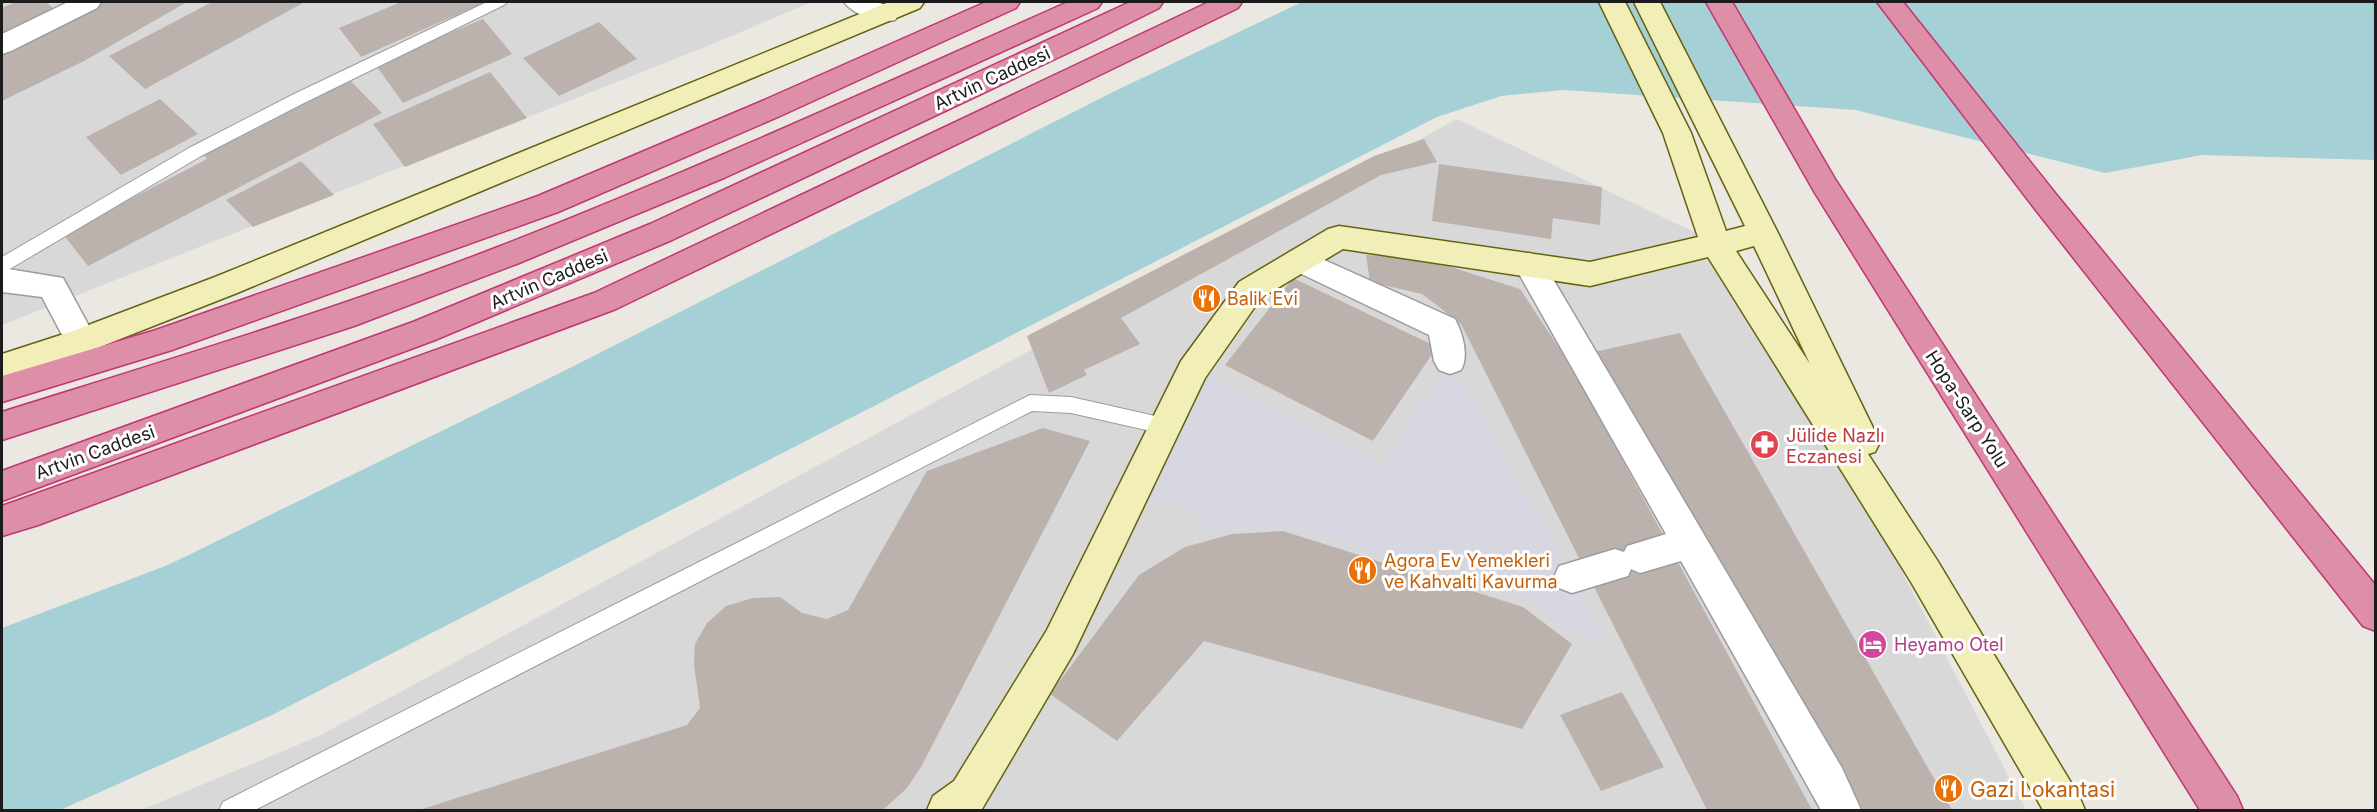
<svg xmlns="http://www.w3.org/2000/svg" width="2377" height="812" viewBox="0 0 2377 812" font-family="Inter,sans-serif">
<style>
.residential{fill:#d9d8d8}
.plaza{fill:#d6d7e1}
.water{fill:#a5d0d5}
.building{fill:#bbb2ae}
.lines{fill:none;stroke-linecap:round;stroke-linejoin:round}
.lane-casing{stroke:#9c9c9c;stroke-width:2}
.street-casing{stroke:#9c9c9c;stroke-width:3}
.secondary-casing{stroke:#64630f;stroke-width:3}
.highway-casing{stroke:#c33477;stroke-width:3}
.lane{fill:#fff;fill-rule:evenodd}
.street{fill:#fff;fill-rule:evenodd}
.secondary{fill:#f2eeb8;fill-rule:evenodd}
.highway{fill:#dc8fa7;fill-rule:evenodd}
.labels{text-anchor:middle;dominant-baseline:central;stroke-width:6;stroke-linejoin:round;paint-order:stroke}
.street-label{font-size:18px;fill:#1b1b1b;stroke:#fff}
.food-label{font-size:18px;fill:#c56008;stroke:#fff;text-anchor:start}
.health-label{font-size:18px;fill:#be3a42;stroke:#fff;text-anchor:start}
.hotel-label{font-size:18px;fill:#b23c85;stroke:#fff;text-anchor:start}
.near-food-label{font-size:21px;fill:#c56008;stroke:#fff;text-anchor:start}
</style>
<rect width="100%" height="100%" fill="#ebe7e1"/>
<path class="residential" d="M2,2h810l-102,43 -708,280z
M1457,119l279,133 290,558h-1885l178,-74z"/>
<path class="plaza" d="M1450,361l159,280 -37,-8 -50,-37 -235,-72 -86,10 2,-22 -57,-13 61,-127 174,94z"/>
<path class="water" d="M1302,2h1073v158l-173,-5 -97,18 -249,-63 -292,-20 -63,6 -64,21 -1165,598 -212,95h-58v-182l166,-63 396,-194 549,-279z"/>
<path class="building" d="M16,2h30l9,8 -53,25v-27z
M100,2h87l-103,59 -82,40v-49z
M212,2h93l-160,87 -36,-33z
M401,2h85l-125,55 -22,-29z
M483,19l29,35 -109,49 -28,-39z
M599,22l38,37 -78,37 -36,-38z
M490,72l37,46 -122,49 -32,-43z
M349,79l33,34 -294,153 -25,-32 144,-75 -5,-6z
M160,99l38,35 -77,41 -35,-38z
M1424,139l13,23 -56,13 -260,143 19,26 -56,26 3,5 -38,18 -22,-57 347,-180z
M301,161l33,34 -81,32 -27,-27z
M1439,164l163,23 -2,38 -47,-7 -2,21 -119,-18z
M1366,255l60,4 94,30 53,80 95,175 -84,24 -123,-244 -39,-30 -52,-12z
M1293,278l144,69 -64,94 -148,-76z
M1680,333l272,477h-99l-26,-57 -233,-401z
M1043,428l47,13 -169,326 -14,21 -24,22h-464l268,-85 13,-17 -6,-44 1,-20 12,-21 19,-17 27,-8 27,-1 22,16 25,6 21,-9 79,-139z
M1283,531l240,76 49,37 -50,85 -318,-88 -87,100 -67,-47 89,-119 46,-28 47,-13z
M1673,553l139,257h-105l-118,-233z
M1622,692l42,75 -63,24 -41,-76z"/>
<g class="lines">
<defs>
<path id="lane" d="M487,2h20l-3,3 -200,98 -103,53 -193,114 -6,2v-15l187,-109 103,-53z
M1030,395l41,2 93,21 7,2 3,6 -3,6 -7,2 -93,-21 -39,-2 -777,399h-36l4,-8z"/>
<path id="street" d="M68,2h33l-4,6 -86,43 -9,3v-20z
M844,2c17,-2 44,-2 55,12l-4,6c-14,4 -42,-5 -51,-18z
M1300,249l155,70c8,15 14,37 6,51l-11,4 -11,-4 -5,-9 -5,-26 -140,-67 -4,-8 4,-8z
M1529,253l11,4 302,511 19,42h-40l-140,-249 -41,12 -9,-4 -3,7 -56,17 -13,-5 -5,-11 5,-11 56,-17 9,3 3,-6 39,-12 -152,-269 4,-8z
M2,268l61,10 34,63 -5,9 -11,4 -11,-4 -28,-53 -40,-5z"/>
<path id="secondary" d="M889,2h35l-4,6 -683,285 -145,57 -90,30v-26l68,-22 145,-55z
M1599,2h26l66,131 35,98 19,-5 -111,-224h26l118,231 102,209 -5,10 -7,2 69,106 142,236 6,14h-42l-132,-228 -203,-325 -118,29 -247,-37 -82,49 -56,80 -132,276 -91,155 -55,1 6,-14 21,-15 93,-151 134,-269 58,-79 89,-53 11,-3 251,36 108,-25 -35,-104zM1754,246l56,118 -74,-113z"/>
<path id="highway" d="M986,2h34l-4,6 -236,108 -222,96 -386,138 -170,52v-26l154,-46 382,-134 222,-94z
M1068,2h34l-4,6 -372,169 -207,86 -165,63 -352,114v-28c166,-52 333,-102 496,-165 193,-75 381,-161 570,-245z
M1130,2h33l-4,6 -68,34 -419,198 -237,100 -433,161v-30l411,-149 237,-98z
M1209,2h33l-4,6 -622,301 -578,216 -36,11v-30l592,-213z
M1706,2h26l103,177 402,617 6,14h-43l-385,-617z
M1877,2h26l152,191 321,393v45l-13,-5 -328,-417z"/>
</defs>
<use href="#lane" class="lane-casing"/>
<use href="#street" class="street-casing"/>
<use href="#secondary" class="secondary-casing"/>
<use href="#highway" class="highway-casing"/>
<use href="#lane" class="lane"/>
<use href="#street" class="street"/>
<use href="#secondary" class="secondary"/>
<use href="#highway" class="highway"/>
</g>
<defs>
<symbol id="restaurant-disc" viewBox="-11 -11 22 22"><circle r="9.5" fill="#e8710a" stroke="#fff"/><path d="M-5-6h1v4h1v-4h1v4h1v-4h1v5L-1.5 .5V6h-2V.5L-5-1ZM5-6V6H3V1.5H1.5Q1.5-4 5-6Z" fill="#fff"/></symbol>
<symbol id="pharmacy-disc" viewBox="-11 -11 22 22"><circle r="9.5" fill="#e0444e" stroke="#fff"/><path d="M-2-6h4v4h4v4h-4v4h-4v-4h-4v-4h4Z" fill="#fff"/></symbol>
<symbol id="hotel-disc" viewBox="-11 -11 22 22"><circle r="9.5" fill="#d1479c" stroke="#fff"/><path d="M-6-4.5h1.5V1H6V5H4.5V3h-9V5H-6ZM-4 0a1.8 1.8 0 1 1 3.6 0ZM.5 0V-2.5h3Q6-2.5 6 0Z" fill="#fff"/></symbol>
</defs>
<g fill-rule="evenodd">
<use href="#restaurant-disc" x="1190" y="282" width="33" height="33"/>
<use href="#pharmacy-disc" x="1748" y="428" width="33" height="33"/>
<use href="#restaurant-disc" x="1346" y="554" width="33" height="33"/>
<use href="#hotel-disc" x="1856" y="628" width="33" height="33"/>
<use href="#restaurant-disc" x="1932" y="772" width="33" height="33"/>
</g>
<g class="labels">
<g class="street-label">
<text transform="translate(992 78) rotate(-25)">Artvin Caddesi</text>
<text transform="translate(549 279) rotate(-23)">Artvin Caddesi</text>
<text transform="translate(1967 409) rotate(57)">Hopa-Sarp Yolu</text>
<text transform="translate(95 452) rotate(-20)">Artvin Caddesi</text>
</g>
<g class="food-label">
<text x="1227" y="298">Balik Evi</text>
<text x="1384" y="560">Agora Ev Yemekleri<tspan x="1384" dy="21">ve Kahvalti Kavurma</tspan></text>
</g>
<g class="health-label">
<text x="1786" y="435">Jülide Nazlı<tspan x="1786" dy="21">Eczanesi</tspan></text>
</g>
<g class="hotel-label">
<text x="1894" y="644">Heyamo Otel</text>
</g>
<g class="near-food-label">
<text x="1970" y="789">Gazi Lokantasi</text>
</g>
</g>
<rect width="2377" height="812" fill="none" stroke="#1b1b1b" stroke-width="6"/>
</svg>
